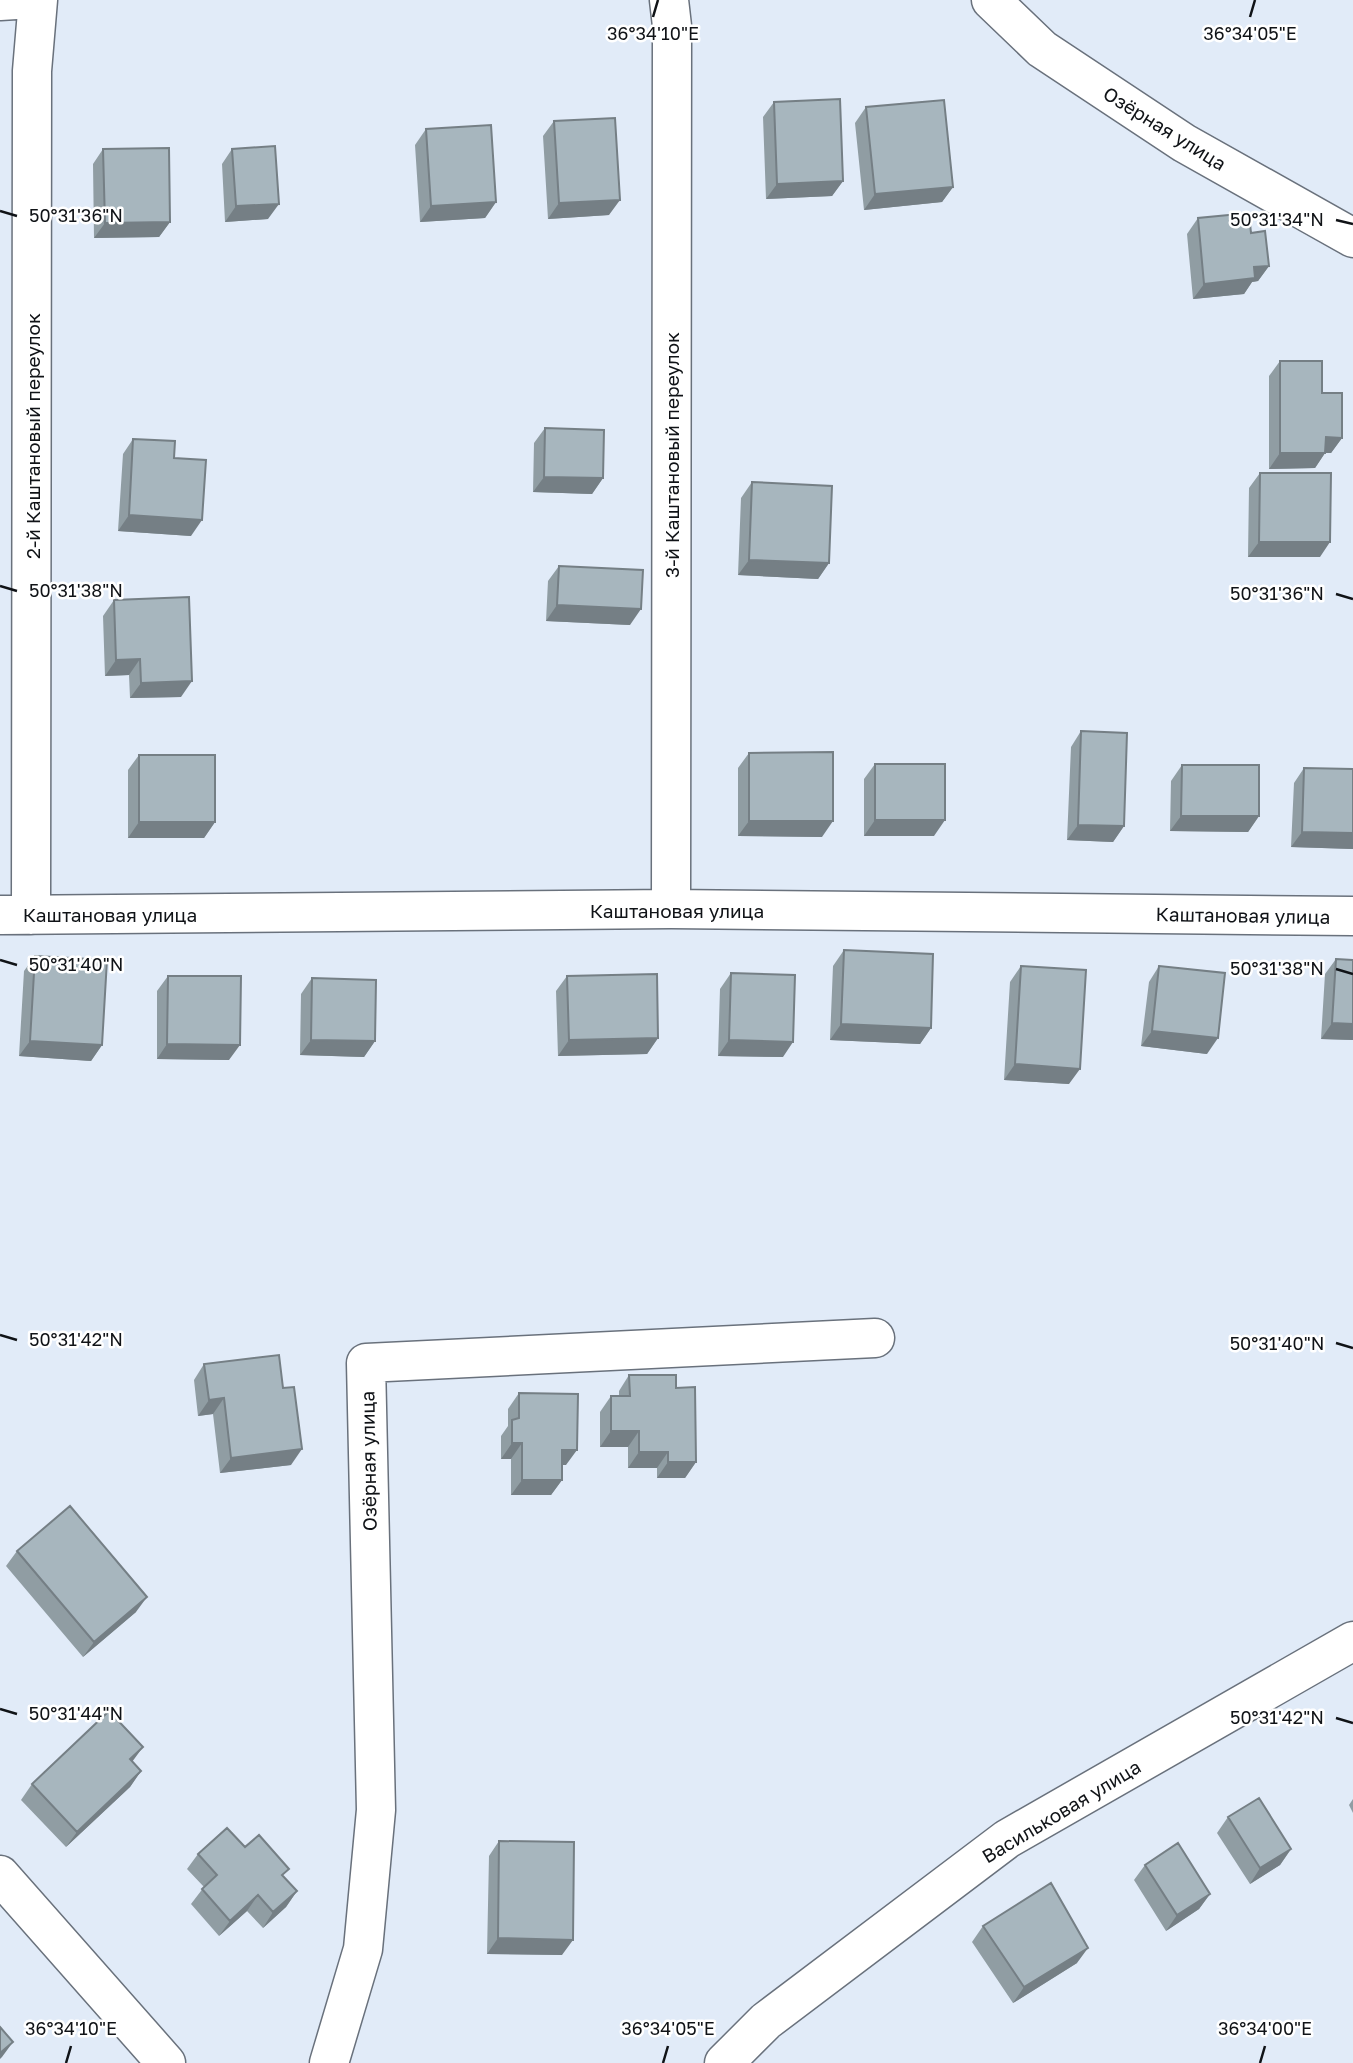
<svg xmlns="http://www.w3.org/2000/svg" width="1353" height="2063" viewBox="0 0 1353 2063" font-family="'Golos Text',sans-serif">
<style>
.lines{fill:none;stroke-linecap:round;stroke-linejoin:round}
.minor-casing{stroke:#69717c;stroke-width:41}
.minor{stroke:#fff;stroke-width:38}
.wall{fill:#909da3}
.shaded-wall{fill:#757f85}
.building{fill:#a7b6be;stroke:#757f85;stroke-width:2}
.ticks{fill:none;stroke:#101317;stroke-width:2.5}
.labels{text-anchor:middle;dominant-baseline:central;stroke-width:5;stroke-linejoin:round;paint-order:stroke}
.street-label{font-size:19px;fill:#101317;stroke:#fff}
.ticks-label{font-size:18px;text-anchor:middle;fill:#101317;stroke:#fff;stroke-width:5;stroke-linejoin:round;paint-order:stroke}
</style>
<rect width="100%" height="100%" fill="#e1ebf8"/>
<g class="lines">
<defs>
<path id="minor" d="M669,0l3,26 -1,883
M991,0l51,49 142,94 169,95
M0,1l16,-1
M0,915l671,-6 682,7
M31,915l1,-844 6,-71
M0,1875l166,188
M329,2063l34,-114 13,-139 -10,-447 509,-25
M724,2063l42,-42 241,-182 346,-198"/>
</defs>
<use href="#minor" class="minor-casing"/>
<use href="#minor" class="minor"/>
</g>
<path class="wall" d="M774,102l69,79 -11,15 -66,3 -3,-82z
M866,107l87,80 -11,15 -78,8 -9,-87z
M554,121l55,94 -61,4 -5,-83z
M426,129l70,73 -11,16 -65,4 -5,-77z
M103,149l67,73 -11,15 -65,1 -1,-74z
M232,149l36,70 -43,3 -3,-58z
M1198,218l53,15 18,33 -11,15 -6,1 -8,12 -51,5 -6,-65z
M1280,361l42,32 20,45 -11,15h-6l-10,15 -46,1v-93z
M545,428l58,50 -11,16 -59,-2 1,-49z
M133,439l41,19 17,78 -73,-5 5,-77z
M1260,473l60,84h-72l1,-69z
M752,482l77,81 -11,16 -80,-4 3,-77z
M559,566l71,59 -84,-4 2,-40z
M114,600l67,97 -51,1 -1,-23 -24,1 -2,-60z
M1081,731l43,95 -11,16 -46,-2 4,-93z
M749,753l73,84 -84,-1v-68z
M139,755l76,67 -11,16h-76v-68z
M875,764l59,72h-70v-57z
M1182,765l77,51 -11,16 -78,-1 1,-50z
M1304,768l49,1v80l-62,-2 3,-64z
M844,950l87,78 -11,16 -90,-4 3,-74z
M35,956l67,89 -11,16 -72,-5 5,-85z
M1336,959l17,81 -32,-1 4,-65z
M1021,966l48,118 -65,-4 6,-98z
M1159,966l48,88 -66,-8 8,-64z
M731,973l52,84 -65,-1 2,-67z
M168,976l61,84 -72,-1v-68z
M567,976l91,62 -11,16 -89,2 -2,-65z
M312,978l63,63 -11,16 -64,-2 1,-61z
M204,1364l79,24 8,77 -71,8 -7,-59 -15,2 -4,-36z
M629,1375l47,13 20,74 -11,16h-28v-10h-29v-21h-28v-35l11,-16h8v-5z
M519,1393l47,72h-4v15l-11,15h-40v-36h-10v-23l7,-10v-17z
M17,1551l119,61 -53,45 -77,-91z
M141,1771l-11,16 -64,60 -45,-47 11,-16z
M1353,1799v14l-4,-8z
M1228,1817l63,32 -11,16 -30,19 -33,-51z
M499,1841l63,114 -75,-1 2,-98z
M245,1847l38,29 14,15 -11,16 -23,21 -16,-17 -28,25 -28,-32 13,-17 -17,-18 11,-15z
M1145,1865l65,29 -11,15 -33,22 -32,-51z
M983,1926l94,37 -64,40 -41,-61z"/>
<path class="shaded-wall" d="M843,181l-11,15 -66,3 11,-15z
M953,187l-11,15 -78,8 11,-16z
M620,200l-11,15 -61,4 11,-16z
M496,202l-11,16 -65,4 11,-16z
M279,204l-11,15 -43,3 11,-16z
M170,222l-11,15 -65,1 11,-15z
M1269,266l-11,15 -6,1 -8,12 -51,5 11,-15 50,-17z
M1326,437l16,1 -11,15h-6l-10,15 -46,1 11,-16z
M544,477l59,1 -11,16 -59,-2z
M129,515l73,5 -11,16 -73,-5z
M1259,542h71l-10,15h-72z
M749,560l80,3 -11,16 -80,-4z
M557,605l84,4 -11,16 -84,-4z
M140,659l-11,16 -24,1 11,-16z
M192,681l-11,16 -51,1 11,-15z
M1181,816h78l-11,16 -78,-1z
M875,820h70l-11,16h-70z
M749,821h84l-11,16 -84,-1z
M139,822h76l-11,16h-76z
M1078,825l46,1 -11,16 -46,-2z
M1302,832l51,1v16l-62,-2z
M1332,1023l21,1v16l-32,-1z
M841,1024l90,4 -11,16 -90,-4z
M1152,1031l66,7 -11,16 -66,-8z
M658,1038l-11,16 -89,2 11,-16z
M311,1040l64,1 -11,16 -64,-2z
M729,1040l64,2 -10,15 -65,-1z
M30,1041l72,4 -11,16 -72,-5z
M167,1044l73,1 -11,15 -72,-1z
M1015,1064l65,5 -11,15 -65,-4z
M224,1398l-11,16 -15,2 11,-16z
M611,1431h28l-11,16h-28z
M512,1443h10l-11,16h-10z
M302,1449l-11,16 -71,8 11,-15z
M562,1450h15l-11,15h-15z
M639,1452h29l-11,16h-29z
M668,1462h28l-11,16h-28z
M522,1480h40l-11,15h-40z
M147,1597l-11,15 -53,45 11,-15z
M143,1747l-11,15 -2,-3z
M141,1771l-11,16 -64,60 11,-15z
M1291,1849l-11,16 -30,19 10,-16z
M297,1891l-11,16 -23,21 10,-16z
M1210,1894l-11,15 -33,22 11,-16z
M258,1895l-11,16 -28,25 11,-15z
M498,1938l75,2 -11,15 -75,-1z
M1088,1948l-11,15 -64,40 11,-16z
M13,2042l-11,15 -2,2v-6z"/>
<path class="building" d="M840,99l3,82 -66,3 -3,-82z
M944,100l9,87 -78,7 -9,-87z
M615,118l5,82 -61,3 -5,-82z
M491,125l5,77 -65,4 -5,-77z
M275,146l4,58 -43,2 -4,-57z
M169,148l1,74 -65,1 -2,-74z
M1249,213l2,20 14,-2 4,35 -15,1 1,11 -51,6 -6,-66z
M1280,361h42v32h20v45l-16,-1 -1,16h-45z
M545,428l59,2 -1,48 -59,-1z
M133,439l42,2 -1,17 32,2 -4,60 -73,-5z
M1260,473h71l-1,69h-71z
M752,482l80,4 -3,77 -80,-3z
M559,566l84,4 -2,39 -84,-4z
M189,597l3,84 -51,2 -1,-24 -24,1 -2,-60z
M1081,731l46,2 -3,93 -46,-1z
M833,752v69h-84v-68z
M139,755h76v67h-76z
M875,764h70v56h-70z
M1182,765h77v51h-78z
M1304,768l49,1v64l-51,-1z
M844,950l89,4 -2,74 -90,-4z
M35,956l72,4 -5,85 -72,-4z
M1336,959l17,1v64l-21,-1z
M1021,966l65,4 -6,99 -65,-5z
M1159,966l66,7 -7,65 -66,-7z
M731,973l64,2 -2,67 -64,-2z
M657,974l1,64 -89,2 -2,-64z
M168,976h73l-1,69 -73,-1z
M312,978l64,2 -1,61 -64,-1z
M279,1355l4,33 11,-1 8,62 -71,9 -7,-60 -15,2 -5,-36z
M629,1375h47v13l19,-1 1,75h-28v-10h-29v-21h-28v-35h19z
M519,1393l59,1 -1,56h-15v30h-40v-37h-10v-23l7,-2z
M70,1506l77,91 -53,45 -77,-91z
M109,1711l34,36 -13,12 11,12 -64,61 -45,-48z
M1259,1798l32,51 -31,19 -32,-51z
M227,1828l18,19 14,-12 30,34 -7,6 15,16 -24,21 -15,-17 -28,26 -28,-32 15,-14 -19,-21z
M499,1841l75,1 -1,98 -75,-2z
M1178,1843l32,51 -33,21 -32,-50z
M1051,1883l37,65 -64,39 -41,-61z
M0,2027l13,15 -13,11z"/>
<path class="ticks" d="M653,17l5,-17M1250,17l5,-17M0,211l17,5M1336,220l17,4M0,586l17,5M1336,594l17,5M0,960l17,5M1336,969l17,5M0,1335l17,5M1336,1343l17,5M0,1709l17,5M1336,1718l17,5M66,2063l5,-17M663,2063l5,-17M1260,2063l5,-17"/>
<g class="labels">
<g class="street-label">
<text transform="translate(1165 128) rotate(32)">Озёрная улица</text>
<text transform="translate(32 436) rotate(-90)">2-й Каштановый переулок</text>
<text transform="translate(671 455) rotate(-90)">3-й Каштановый переулок</text>
<text x="677" y="910">Каштановая улица</text>
<text x="110" y="914">Каштановая улица</text>
<text transform="translate(1243 915) rotate(1)">Каштановая улица</text>
<text transform="translate(368 1461) rotate(-91)">Озёрная улица</text>
<text transform="translate(1061 1811) rotate(-31)">Васильковая улица</text>
</g>
</g>
<g class="ticks-label">
<text x="653" y="40">36°34'10"E</text>
<text x="1250" y="40">36°34'05"E</text>
<text x="76" y="222">50°31'36"N</text>
<text x="1277" y="226">50°31'34"N</text>
<text x="76" y="597">50°31'38"N</text>
<text x="1277" y="600">50°31'36"N</text>
<text x="76" y="971">50°31'40"N</text>
<text x="1277" y="975">50°31'38"N</text>
<text x="76" y="1346">50°31'42"N</text>
<text x="1277" y="1350">50°31'40"N</text>
<text x="76" y="1720">50°31'44"N</text>
<text x="1277" y="1724">50°31'42"N</text>
<text x="71" y="2035">36°34'10"E</text>
<text x="668" y="2035">36°34'05"E</text>
<text x="1265" y="2035">36°34'00"E</text>
</g>
</svg>
